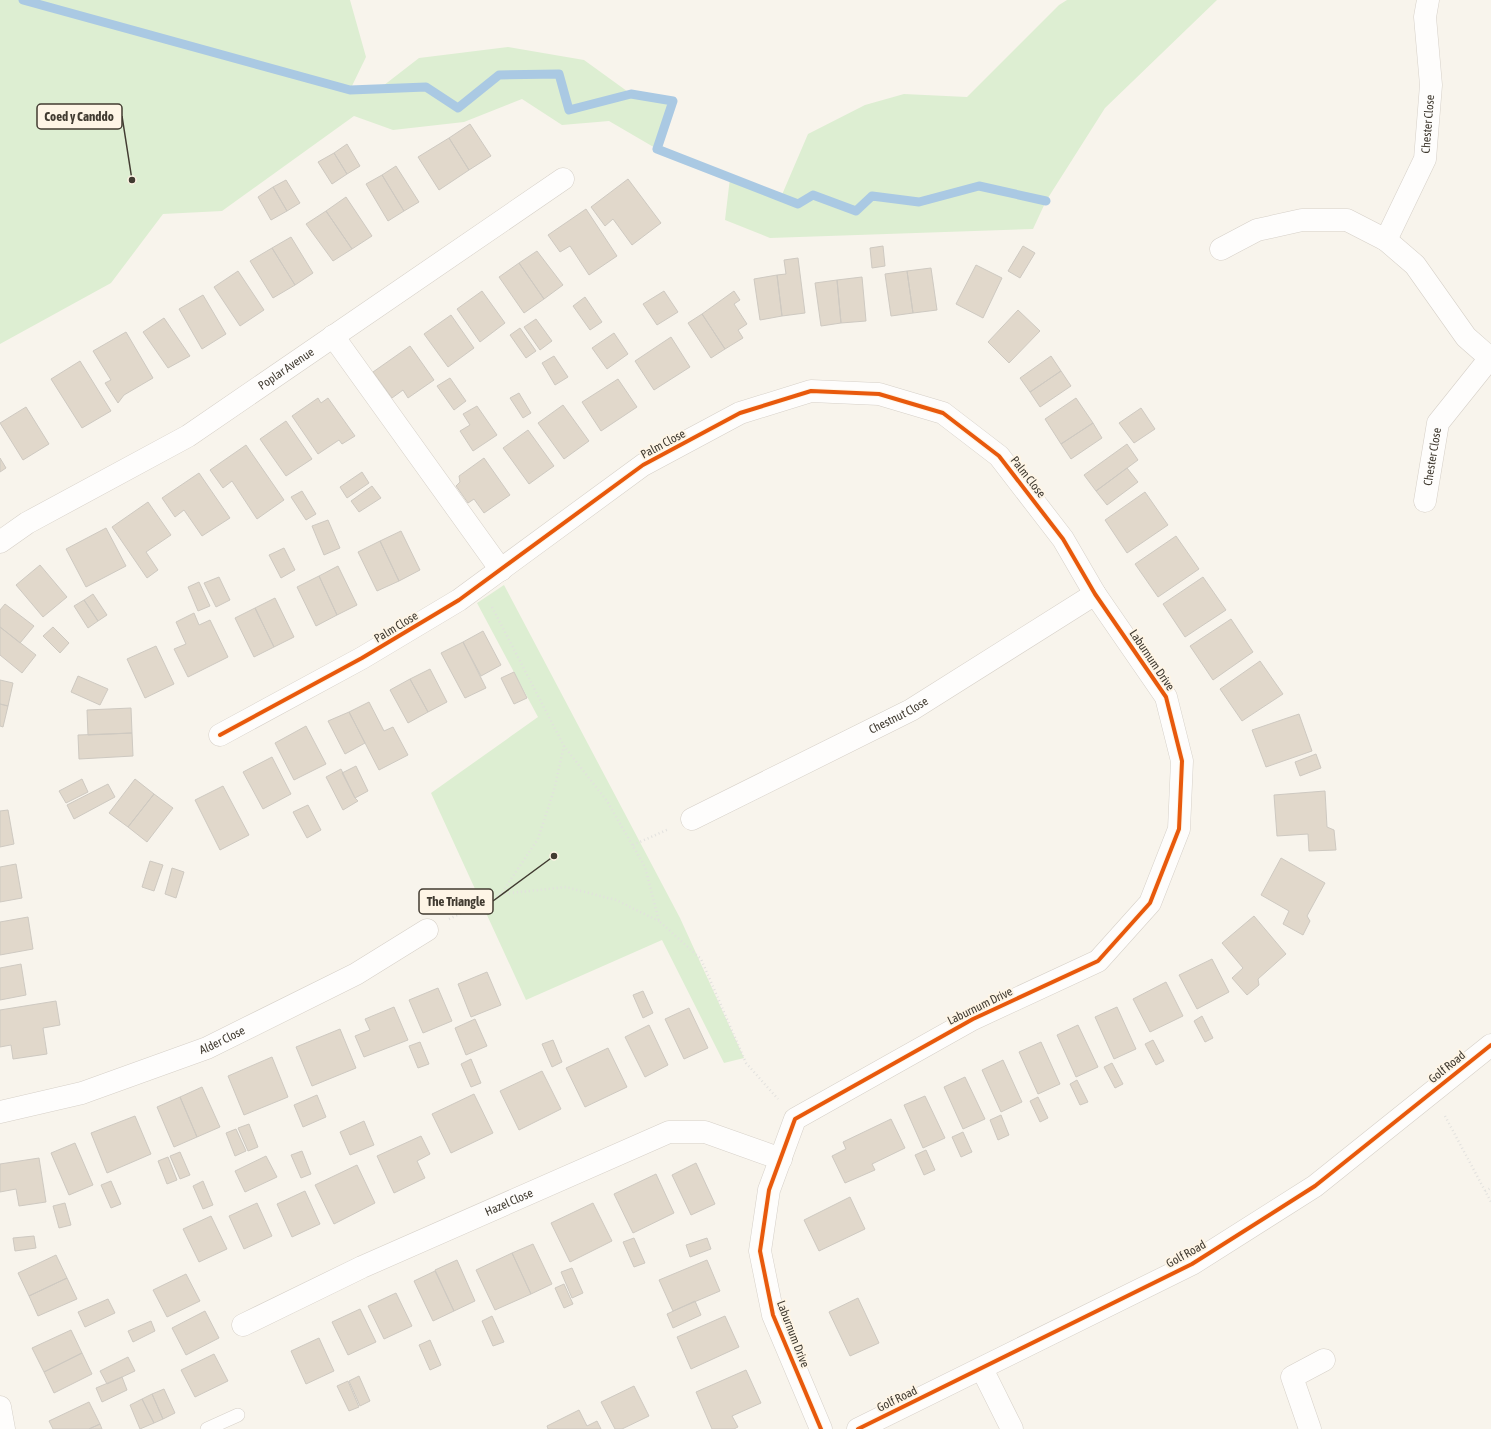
<svg xmlns="http://www.w3.org/2000/svg" width="1491" height="1429" viewBox="0 0 1491 1429" font-family="'Asap Condensed',sans-serif">
<style>
.green{fill:#ddeed2}
.lines{fill:none;stroke-linecap:round;stroke-linejoin:round}
.stream{stroke:#aac9e3;stroke-width:9}
.building{fill:#e1d8cb;stroke:#cec9c1}
.service-casing{stroke:#d6d0c8;stroke-width:14}
.minor-casing{stroke:#d6d0c8;stroke-width:23}
.path{stroke:#e2e1de;stroke-width:2.5;stroke-dasharray:1 3;stroke-linecap:butt}
.service{stroke:#fefdfc;stroke-width:13}
.minor{stroke:#fefdfc;stroke-width:22}
.cycleway-casing{stroke:#fef5e6;stroke-width:6}
.cycleway{stroke:#e8590c;stroke-width:4}
.labels{text-anchor:middle;dominant-baseline:central;stroke-width:4;stroke-linejoin:round;paint-order:stroke}
.street-label{font-size:12px;fill:#413b31;stroke:#fef5e6}
.leader{fill:none;stroke:#413b31;stroke-width:1.5}
.callout-dot{fill:#413b31;stroke:#fef5e6;stroke-width:1.5}
.callout{fill:#fef5e6;stroke:#413b31;stroke-width:1.5}
.callout-label{font-size:13px;text-anchor:middle;font-weight:bold;fill:#413b31}
</style>
<rect width="100%" height="100%" fill="#f8f4ec"/>
<path class="green" d="M0,0h350l16,57 -16,33 29,-1 40,-31 89,-11 76,13 47,34 42,7 -16,48 -48,-28 -47,4 -40,-26 -58,23 -71,8 -39,-14 -132,95 -59,3 -52,69 -111,61z
M1067,0h150l-112,108 -59,93 -13,28 -263,9 -45,-18 5,-42 51,19 27,-63 57,-29 39,-11 63,3 92,-92z
M504,585l176,333 64,140 -20,5 -62,-123 -136,60 -95,-207 107,-76 -61,-114z"/>
<g class="lines">
<path class="stream" d="M23,0l327,90 76,-3 32,21 41,-33 60,-1 10,36 62,-16 42,7 -16,48 141,55 15,-9 43,16 16,-15 47,6 60,-16 67,15"/>
</g>
<path class="building" d="M470,124l21,32 -22,14 -20,-32z
M449,138l20,32 -30,20 -21,-33z
M347,144l13,22 -13,8 -13,-21z
M334,153l13,21 -15,10 -14,-22z
M396,166l23,36 -15,9 -22,-36z
M382,175l22,36 -16,10 -22,-37z
M628,179l33,44 -29,22 -19,-26 -8,7 -14,-19z
M286,180l14,23 -13,8 -14,-24z
M273,187l14,24 -16,9 -13,-23z
M346,197l26,39 -20,13 -26,-38z
M586,209l31,47 -28,19 -19,-29 -10,6 -12,-17z
M326,211l26,38 -19,12 -27,-37z
M291,237l22,36 -18,12 -23,-37z
M883,246l2,20 -13,2 -2,-20z
M1023,246l12,7 -15,25 -12,-7z
M272,248l23,37 -22,13 -23,-37z
M537,251l26,34 -19,14 -25,-36z
M798,258l7,55 -23,3 -5,-41 9,-1 -2,-14z
M519,263l25,36 -20,14 -25,-36z
M976,265l26,13 -19,40 -27,-14z
M931,268l6,42 -24,3 -6,-42z
M238,271l26,39 -24,16 -26,-39z
M907,271l6,42 -22,3 -6,-42z
M777,275l5,41 -22,4 -6,-41z
M862,277l4,44 -25,2 -4,-43z
M837,280l4,43 -20,3 -6,-43z
M482,291l23,32 -25,19 -23,-33z
M664,291l14,21 -21,13 -14,-21z
M734,291l6,9 -6,4 13,20 -9,6 5,8 -18,11 -23,-35z
M203,295l23,39 -24,15 -23,-40z
M585,297l17,25 -12,8 -17,-24z
M1018,310l22,21 -31,32 -21,-21z
M702,314l23,35 -14,9 -23,-35z
M451,315l23,33 -26,19 -24,-33z
M164,318l26,38 -22,12 -25,-36z
M536,319l16,22 -12,9 -16,-23z
M520,328l16,23 -10,7 -16,-23z
M126,332l27,46 -29,17 -6,8 -13,-20 6,-3 -18,-29z
M614,333l14,21 -21,15 -15,-21z
M671,337l19,30 -36,23 -19,-29z
M410,346l24,34 -26,18 -5,-8 -11,8 -19,-26z
M554,356l14,21 -13,8 -13,-22z
M1051,356l10,15 -31,21 -10,-14z
M80,361l31,50 -29,17 -31,-49z
M1061,371l10,15 -31,21 -10,-15z
M450,378l16,23 -12,9 -17,-24z
M618,379l19,28 -36,24 -19,-29z
M519,393l12,20 -8,5 -13,-20z
M318,398l3,5 7,-5 27,38 -13,8 -3,-4 -21,14 -26,-38z
M1076,398l17,25 -32,21 -16,-25z
M563,405l26,36 -25,18 -26,-36z
M477,406l20,29 -24,16 -13,-20 10,-6 -7,-11z
M26,407l23,37 -26,16 -23,-37z
M1141,408l14,21 -21,14 -15,-20z
M286,421l26,38 -26,17 -26,-37z
M1093,423l9,15 -31,21 -10,-15z
M528,430l26,36 -25,18 -26,-36z
M1127,444l11,16 -42,31 -12,-16z
M246,445l38,55 -27,19 -25,-38 -9,7 -13,-18z
M0,458l6,10 -6,4z
M484,458l26,37 -26,18 -10,-14 -6,4 -12,-17 4,-4 -1,-6z
M1127,468l11,14 -31,23 -11,-14z
M362,472l7,11 -22,15 -7,-11z
M199,473l31,45 -28,18 -18,-26 -9,7 -13,-19z
M372,486l9,12 -22,14 -8,-11z
M302,491l14,23 -10,6 -15,-23z
M1145,492l23,33 -41,28 -22,-33z
M148,502l23,33 -25,17 12,18 -11,8 -35,-51z
M328,520l12,28 -16,7 -12,-29z
M106,528l20,38 -40,21 -20,-38z
M401,531l19,39 -21,11 -19,-40z
M1176,536l23,33 -41,28 -23,-33z
M380,541l19,40 -22,10 -19,-39z
M284,548l11,22 -14,8 -12,-23z
M40,565l27,32 -24,20 -27,-32z
M338,566l19,39 -20,10 -18,-39z
M319,576l18,39 -21,11 -19,-39z
M219,577l11,23 -14,7 -12,-24z
M1203,577l23,33 -41,27 -22,-33z
M199,582l11,24 -12,5 -10,-24z
M93,594l14,21 -9,6 -14,-21z
M275,598l19,39 -20,10 -19,-39z
M84,600l14,21 -10,7 -14,-22z
M5,604l29,22 -14,17 -20,-16v-17z
M255,608l19,39 -20,10 -19,-39z
M194,613l5,12 11,-5 18,37 -40,20 -14,-28 12,-5 -10,-22z
M1231,619l22,33 -40,28 -23,-34z
M0,627l36,28 -14,18 -22,-18z
M53,627l16,16 -9,10 -17,-17z
M483,631l18,34 -20,11 -18,-34z
M463,642l23,46 -21,10 -24,-45z
M156,646l18,38 -29,14 -18,-39z
M1260,661l23,33 -41,27 -22,-32z
M430,669l17,33 -19,10 -18,-33z
M514,672l13,26 -13,6 -13,-26z
M78,676l30,13 -8,16 -29,-13z
M410,679l18,33 -20,11 -18,-33z
M0,680l13,3 -5,23 -8,-2z
M369,702l15,29 9,-4 15,28 -29,15 -30,-58z
M0,704l8,2 -5,21 -3,-1z
M131,708l1,25 -44,2 -1,-25z
M349,712l16,31 -20,11 -17,-33z
M1299,714l13,37 -46,16 -14,-37z
M306,726l20,38 -32,16 -19,-37z
M132,733l1,23 -54,3 -1,-24z
M1316,754l5,14 -21,8 -5,-14z
M272,757l19,37 -28,15 -20,-37z
M356,766l12,25 -13,7 -13,-25z
M341,769l14,29 3,3 -15,9 -17,-33z
M82,779l6,13 -22,11 -7,-12z
M135,779l19,15 -26,33 -19,-14z
M108,784l7,13 -41,22 -7,-14z
M223,786l26,49 -29,15 -25,-50z
M1325,791l2,36 7,3 2,20 -27,1 -1,-17 -31,2 -3,-41z
M154,794l19,14 -26,34 -19,-15z
M308,805l13,25 -14,8 -14,-26z
M8,810l6,34 -14,3v-36z
M1281,858l44,25 -18,33 3,5 -7,14 -20,-11 6,-13 -28,-16z
M150,861l13,4 -9,26 -12,-4z
M16,864l6,34 -22,4v-35z
M172,868l12,4 -8,26 -11,-4z
M1254,916l32,38 -28,25 1,6 -12,10 -15,-17 11,-10 -21,-25z
M28,917l5,32 -33,6v-33z
M1212,959l17,33 -32,17 -18,-34z
M21,964l5,31 -26,5v-32z
M487,972l14,33 -30,12 -13,-33z
M1166,982l17,34 -33,16 -17,-33z
M438,988l14,33 -29,12 -14,-33z
M643,991l10,22 -10,5 -10,-23z
M56,1001l4,24 -17,3 4,26 -34,5 -2,-14 -11,2v-37z
M394,1007l14,33 -44,17 -9,-21 15,-6 -5,-11z
M1117,1007l19,42 -22,10 -19,-42z
M689,1008l19,40 -24,11 -19,-40z
M1202,1016l11,22 -8,4 -11,-21z
M475,1019l12,27 -21,9 -11,-27z
M649,1025l19,40 -23,12 -20,-40z
M1078,1025l20,42 -22,10 -19,-42z
M340,1029l16,39 -44,18 -16,-39z
M553,1040l9,22 -10,5 -10,-23z
M1153,1040l11,21 -8,4 -11,-21z
M420,1042l9,22 -11,4 -9,-22z
M1041,1042l19,42 -22,10 -19,-42z
M608,1048l19,39 -42,20 -19,-39z
M272,1057l16,40 -44,18 -16,-39z
M471,1059l10,24 -10,4 -10,-23z
M1003,1060l19,42 -21,10 -19,-42z
M1112,1063l11,21 -8,4 -11,-21z
M542,1071l19,38 -42,21 -19,-39z
M965,1077l20,42 -22,10 -19,-42z
M1077,1080l11,22 -8,3 -10,-21z
M202,1087l18,40 -23,10 -17,-40z
M474,1094l19,39 -42,20 -19,-39z
M317,1095l9,22 -23,10 -9,-22z
M925,1096l20,42 -22,10 -19,-43z
M180,1097l17,40 -23,10 -17,-40z
M1038,1097l10,21 -8,4 -10,-21z
M1001,1115l8,20 -11,5 -8,-20z
M135,1116l16,38 -44,19 -16,-40z
M891,1119l14,29 -33,16 3,6 -30,13 -13,-27 14,-7 -3,-7z
M364,1121l10,24 -24,10 -10,-23z
M249,1124l9,23 -10,4 -10,-23z
M236,1129l10,22 -11,5 -9,-23z
M963,1132l9,20 -11,5 -9,-20z
M421,1136l9,18 -13,7 8,17 -31,15 -17,-37z
M75,1143l18,42 -24,10 -18,-42z
M926,1150l9,20 -11,5 -9,-20z
M302,1151l9,23 -10,4 -10,-23z
M180,1152l10,23 -10,4 -10,-23z
M266,1156l11,21 -32,15 -10,-21z
M168,1157l9,23 -10,4 -9,-23z
M39,1158l7,44 -27,4 -3,-17 -16,3v-28z
M696,1163l19,41 -24,11 -19,-40z
M357,1165l18,38 -41,21 -19,-39z
M656,1174l18,39 -41,20 -19,-39z
M111,1181l10,23 -10,4 -10,-23z
M203,1181l10,24 -10,4 -10,-23z
M305,1191l15,33 -28,13 -15,-33z
M850,1197l15,32 -46,22 -15,-31z
M65,1203l6,22 -12,3 -6,-22z
M257,1203l15,33 -28,13 -15,-33z
M593,1203l19,38 -42,21 -19,-39z
M211,1216l16,33 -28,13 -16,-33z
M34,1236l2,12 -21,3 -2,-13z
M634,1238l11,25 -11,4 -11,-25z
M707,1238l4,11 -21,8 -4,-12z
M533,1244l19,40 -21,10 -19,-41z
M512,1253l19,41 -36,16 -19,-40z
M56,1255l11,23 -38,18 -11,-23z
M457,1260l18,41 -21,10 -19,-41z
M707,1260l13,31 -47,20 -14,-31z
M572,1268l11,25 -11,5 -11,-26z
M435,1271l19,40 -21,10 -19,-40z
M186,1274l14,27 -33,16 -14,-27z
M67,1278l10,21 -39,17 -9,-20z
M564,1284l9,20 -9,4 -9,-20z
M396,1293l16,33 -28,13 -16,-33z
M858,1298l21,45 -29,13 -21,-44z
M108,1299l7,14 -30,14 -7,-15z
M695,1301l6,14 -28,13 -6,-14z
M360,1309l16,33 -28,13 -16,-33z
M205,1311l14,27 -33,17 -14,-27z
M492,1316l12,26 -11,4 -11,-25z
M725,1316l14,31 -48,22 -14,-32z
M151,1321l4,10 -22,11 -5,-11z
M71,1330l11,23 -38,19 -12,-24z
M319,1338l15,33 -28,13 -15,-33z
M430,1340l11,25 -11,5 -11,-25z
M82,1353l10,21 -38,19 -10,-21z
M214,1354l14,27 -33,16 -14,-27z
M128,1357l7,14 -28,13 -7,-13z
M746,1370l15,33 -29,13 6,11 -4,2h-22l-16,-37z
M359,1376l11,25 -10,5 -11,-25z
M122,1377l5,13 -25,12 -6,-14z
M348,1381l11,26 -10,4 -12,-25z
M634,1386l15,30 -27,13h-7l-14,-27z
M164,1389l11,24 -12,6 -11,-25z
M152,1394l11,25 -9,4 -12,-24z
M142,1399l12,24 -14,6 -10,-24z
M89,1402l11,22 -11,5h-36l-4,-8z
M579,1410l8,16 10,-5 4,8h-53l-1,-3z
M100,1424l2,5h-13z"/>
<g class="lines">
<defs>
<path id="service" d="M207,1429l31,-14"/>
<g id="minor">
<path id="s1" d="M1386,240l39,-81 6,-74 -6,-68 3,-17"/>
<path d="M1221,249l36,-19 45,-10h45l39,20 29,25 51,72 25,22"/>
<path d="M333,336l168,234"/>
<path id="s2" d="M1425,501l13,-78 52,-65"/>
<path id="s3" d="M0,542l27,-19 161,-87 375,-257"/>
<path d="M220,735l142,-77 97,-58 184,-135 97,-52 71,-22 68,3 64,19 56,43 64,83 32,55 71,103 16,64 -3,68 -29,74 -52,58 -125,58 -178,100 -26,71 -9,61 13,64 48,114"/>
<path id="s4" d="M692,819l219,-109 184,-116"/>
<path id="s5" d="M0,1112l82,-19 125,-45 149,-74 71,-44"/>
<path id="s6" d="M243,1325l119,-58 307,-135h36l76,27"/>
<path d="M982,1369l30,60"/>
<path d="M0,1407l4,22"/>
<path d="M858,1429l334,-165 123,-78 176,-141"/>
<path d="M1310,1429l-18,-52 32,-17"/>
</g>
</defs>
<use href="#service" class="service-casing"/>
<use href="#minor" class="minor-casing"/>
<path class="path" d="M492,607l72,139 43,55 38,66 14,54 42,38 45,104 32,36
M633,845l36,-16
M501,894l65,-7 50,13 43,21
M449,919l52,-25 37,-55 16,-49 10,-44
M1445,1116l46,86
M1485,1191l6,-3"/>
<use href="#service" class="service"/>
<use href="#minor" class="minor"/>
<defs>
<path id="cycleway" d="M220,735l142,-77 97,-58 184,-135 97,-52 71,-22 68,3 64,19 56,43 64,83 32,55 71,103 16,64 -3,68 -29,74 -52,58 -125,58 -178,100 -26,71 -9,61 13,64 48,114
M858,1429l334,-165 123,-78 176,-141"/>
</defs>
<use href="#cycleway" class="cycleway-casing"/>
<use href="#cycleway" class="cycleway"/>
</g>
<g class="labels">
<g class="street-label">
<text stroke="none"><textPath href="#s1" startOffset="125">Chester Close</textPath></text>
<text stroke="none"><textPath href="#s3" startOffset="335">Poplar Avenue</textPath></text>
<text transform="translate(663 444) rotate(-28)">Palm Close</text>
<text stroke="none"><textPath href="#s2" startOffset="45">Chester Close</textPath></text>
<text transform="translate(1028 477) rotate(52)">Palm Close</text>
<text transform="translate(396 627) rotate(-31)">Palm Close</text>
<text transform="translate(1152 660) rotate(56)">Laburnum Drive</text>
<text stroke="none"><textPath href="#s4" startOffset="231">Chestnut Close</textPath></text>
<text transform="translate(980 1006) rotate(-26)">Laburnum Drive</text>
<text stroke="none"><textPath href="#s5" startOffset="234">Alder Close</textPath></text>
<text transform="translate(1447 1067) rotate(-39)">Golf Road</text>
<text stroke="none"><textPath href="#s6" startOffset="293">Hazel Close</textPath></text>
<text transform="translate(1186 1254) rotate(-29)">Golf Road</text>
<text transform="translate(793 1334) rotate(69)">Laburnum Drive</text>
<text transform="translate(897 1399) rotate(-26)">Golf Road</text>
</g>
</g>
<path class="leader" d="M132 180L122 116M554 856L493 901"/>
<g class="callout-dot">
<circle cx="132" cy="180" r="4"/>
<circle cx="554" cy="856" r="4"/>
</g>
<g class="callout">
<rect x="37" y="104" width="85" height="25" rx="4"/>
<rect x="419" y="889" width="74" height="25" rx="4"/>
</g>
<g class="callout-label">
<text x="79" y="121">Coed y Canddo</text>
<text x="456" y="906">The Triangle</text>
</g>
</svg>
